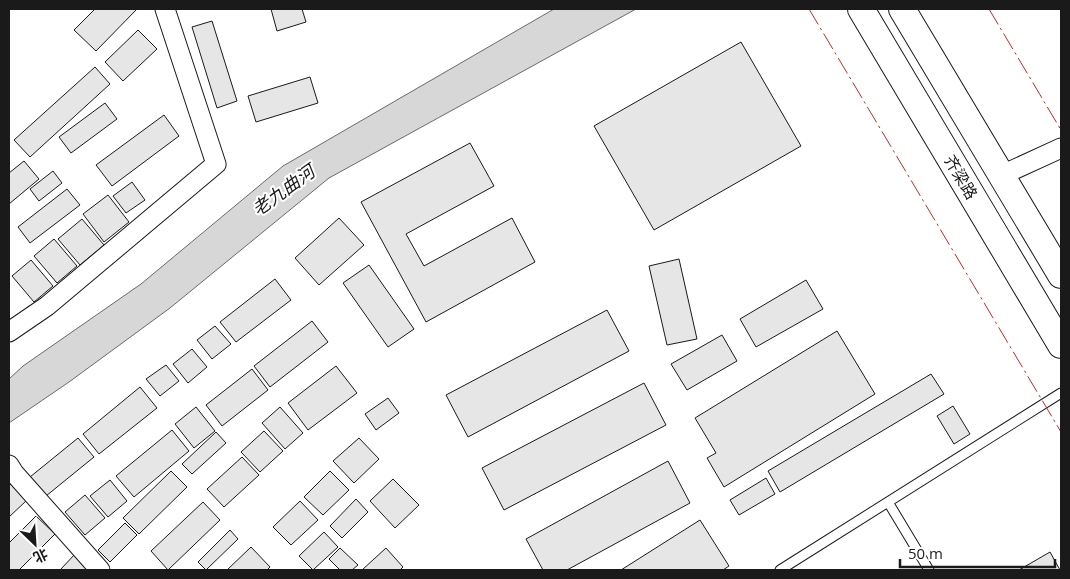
<svg xmlns="http://www.w3.org/2000/svg" width="1070" height="579" viewBox="0 0 1070 579" font-family="'Open Sans','Noto Sans SC',sans-serif">
<style>
.water{fill:#d7d7d7;stroke:#6a6a6a}
.building{fill:#e6e6e6;stroke:#1a1a1a}
.lines{fill:none;stroke-linecap:round;stroke-linejoin:round}
.service-casing{stroke:#1a1a1a;stroke-width:11}
.minor-casing{stroke:#1a1a1a;stroke-width:21}
.secondary-casing{stroke:#1a1a1a;stroke-width:28}
.service{stroke:#fff;stroke-width:9}
.minor{stroke:#fff;stroke-width:19}
.secondary{stroke:#fff;stroke-width:26}
.power{stroke:#c62828;stroke-width:1;stroke-dasharray:18 4 2.5 4;stroke-linecap:butt}
.labels{text-anchor:middle;dominant-baseline:central;stroke-width:4;stroke-linejoin:round;paint-order:stroke}
.street-label{font-size:16px;fill:#1a1a1a;stroke:#fff}
.water-label{font-size:18px;font-style:italic;fill:#1a1a1a;stroke:#fff}
</style>
<rect width="100%" height="100%" fill="#fff"/>
<path class="water" d="M554,9h82l-307,169 -159,130 -101,74 -60,41v-44l14,-13 118,-82 142,-118z"/>
<path class="building" d="M95,9h42l-41,42 -22,-21z
M271,9h31l4,13 -29,9z
M212,21l25,80 -20,7 -25,-81z
M138,30l19,19 -34,32 -18,-19z
M741,42l60,104 -147,84 -60,-104z
M95,67l15,17 -80,73 -16,-17z
M310,77l8,26 -62,19 -8,-26z
M105,103l12,16 -46,34 -12,-16z
M164,115l15,21 -67,50 -16,-21z
M470,143l24,43 -88,48 18,32 88,-48 23,44 -109,60 -65,-120z
M24,161l15,18 -30,25v-31z
M53,171l9,12 -23,18 -9,-12z
M132,182l13,18 -19,13 -13,-17z
M67,189l13,16 -50,38 -12,-16z
M108,195l21,27 -25,20 -21,-28z
M339,218l25,27 -45,40 -24,-27z
M82,219l22,26 -24,20 -22,-26z
M54,239l23,27 -20,17 -23,-27z
M679,259l18,80 -30,6 -18,-79z
M31,260l22,26 -19,16 -22,-26z
M369,265l45,64 -26,18 -45,-64z
M275,279l16,21 -55,42 -16,-20z
M806,280l17,29 -67,38 -16,-28z
M607,310l22,41 -161,86 -22,-42z
M312,321l16,21 -58,45 -16,-21z
M215,326l16,18 -19,15 -15,-19z
M837,331l38,63 -151,93 -17,-29 9,-5 -21,-35z
M722,335l15,26 -50,29 -16,-26z
M192,349l15,18 -19,16 -15,-19z
M166,365l13,16 -19,15 -14,-17z
M336,366l21,27 -49,37 -20,-27z
M252,369l16,21 -46,36 -16,-21z
M931,374l13,20 -164,98 -12,-21z
M644,383l22,42 -162,85 -22,-42z
M140,387l17,21 -58,46 -16,-20z
M388,398l11,15 -23,17 -11,-16z
M953,406l17,28 -16,10 -17,-28z
M196,407l19,24 -21,17 -19,-24z
M280,407l23,26 -18,16 -23,-26z
M172,430l17,21 -55,46 -18,-21z
M264,431l19,20 -23,21 -19,-20z
M216,432l10,11 -34,31 -10,-10z
M78,438l16,19 -48,39 -16,-19z
M359,438l20,21 -25,24 -21,-22z
M242,457l17,18 -35,32 -17,-18z
M668,461l22,42 -123,67h-24l-17,-31z
M171,471l16,16 -48,47 -16,-16z
M330,471l19,19 -26,25 -19,-18z
M766,478l9,16 -36,21 -9,-15z
M393,479l26,26 -24,23 -25,-27z
M110,480l17,21 -19,16 -18,-21z
M11,484l15,17 -17,16v-31z
M85,495l20,23 -20,17 -20,-23z
M356,499l12,13 -26,26 -12,-12z
M300,501l18,19 -27,25 -18,-18z
M203,502l17,18 -52,50 -17,-19z
M36,516l19,18 -36,36h-10v-27z
M700,520l29,46 -6,4h-102z
M125,523l12,12 -27,27 -12,-12z
M230,530l8,9 -32,31 -8,-8z
M324,532l14,15 -25,23 -14,-14z
M251,547l19,20 -3,3h-40z
M340,548l18,17 -6,5h-12l-11,-11z
M386,548l17,19 -3,3h-38z
M1050,552l10,18h-41z
M76,553l17,17h-33z"/>
<g class="lines">
<defs>
<path id="service" d="M888,502l41,68
M780,570l281,-177"/>
<path id="minor" d="M1002,175l59,-27
M9,332l38,-26 169,-142 -51,-155
M9,465l5,8 86,97"/>
<path id="secondary" d="M861,9l200,336
M902,9l159,266"/>
</defs>
<use href="#service" class="service-casing"/>
<use href="#minor" class="minor-casing"/>
<use href="#secondary" class="secondary-casing"/>
<use href="#service" class="service"/>
<use href="#minor" class="minor"/>
<use href="#secondary" class="secondary"/>
<path class="power" d="M809,9l252,423
M989,9l72,121"/>
</g>
<g class="labels">
<g class="street-label">
<text transform="translate(961 177) rotate(59)">齐梁路</text>
</g>
<g class="water-label">
<text transform="translate(283 190) rotate(-36)">老九曲河</text>
</g>
</g>
<rect width="1070" height="579" fill="none" stroke="#1a1a1a" stroke-width="20"/>
<g transform="translate(35 544) rotate(155)" stroke="#ffffff" stroke-width="4" paint-order="stroke">
<path d="M0-4L9 19L0 12L-9 19Z" fill="#1a1a1a"/>
<text y="-8" font-size="14" font-weight="bold" text-anchor="middle" fill="#1a1a1a">北</text>
</g>
<path d="M900 559v8h155v-8" fill="none" stroke="#1a1a1a" stroke-width="2.5"/>
<text x="908" y="559" font-size="15" fill="#1a1a1a" stroke="#ffffff" stroke-width="4" paint-order="stroke">50 m</text>
</svg>
